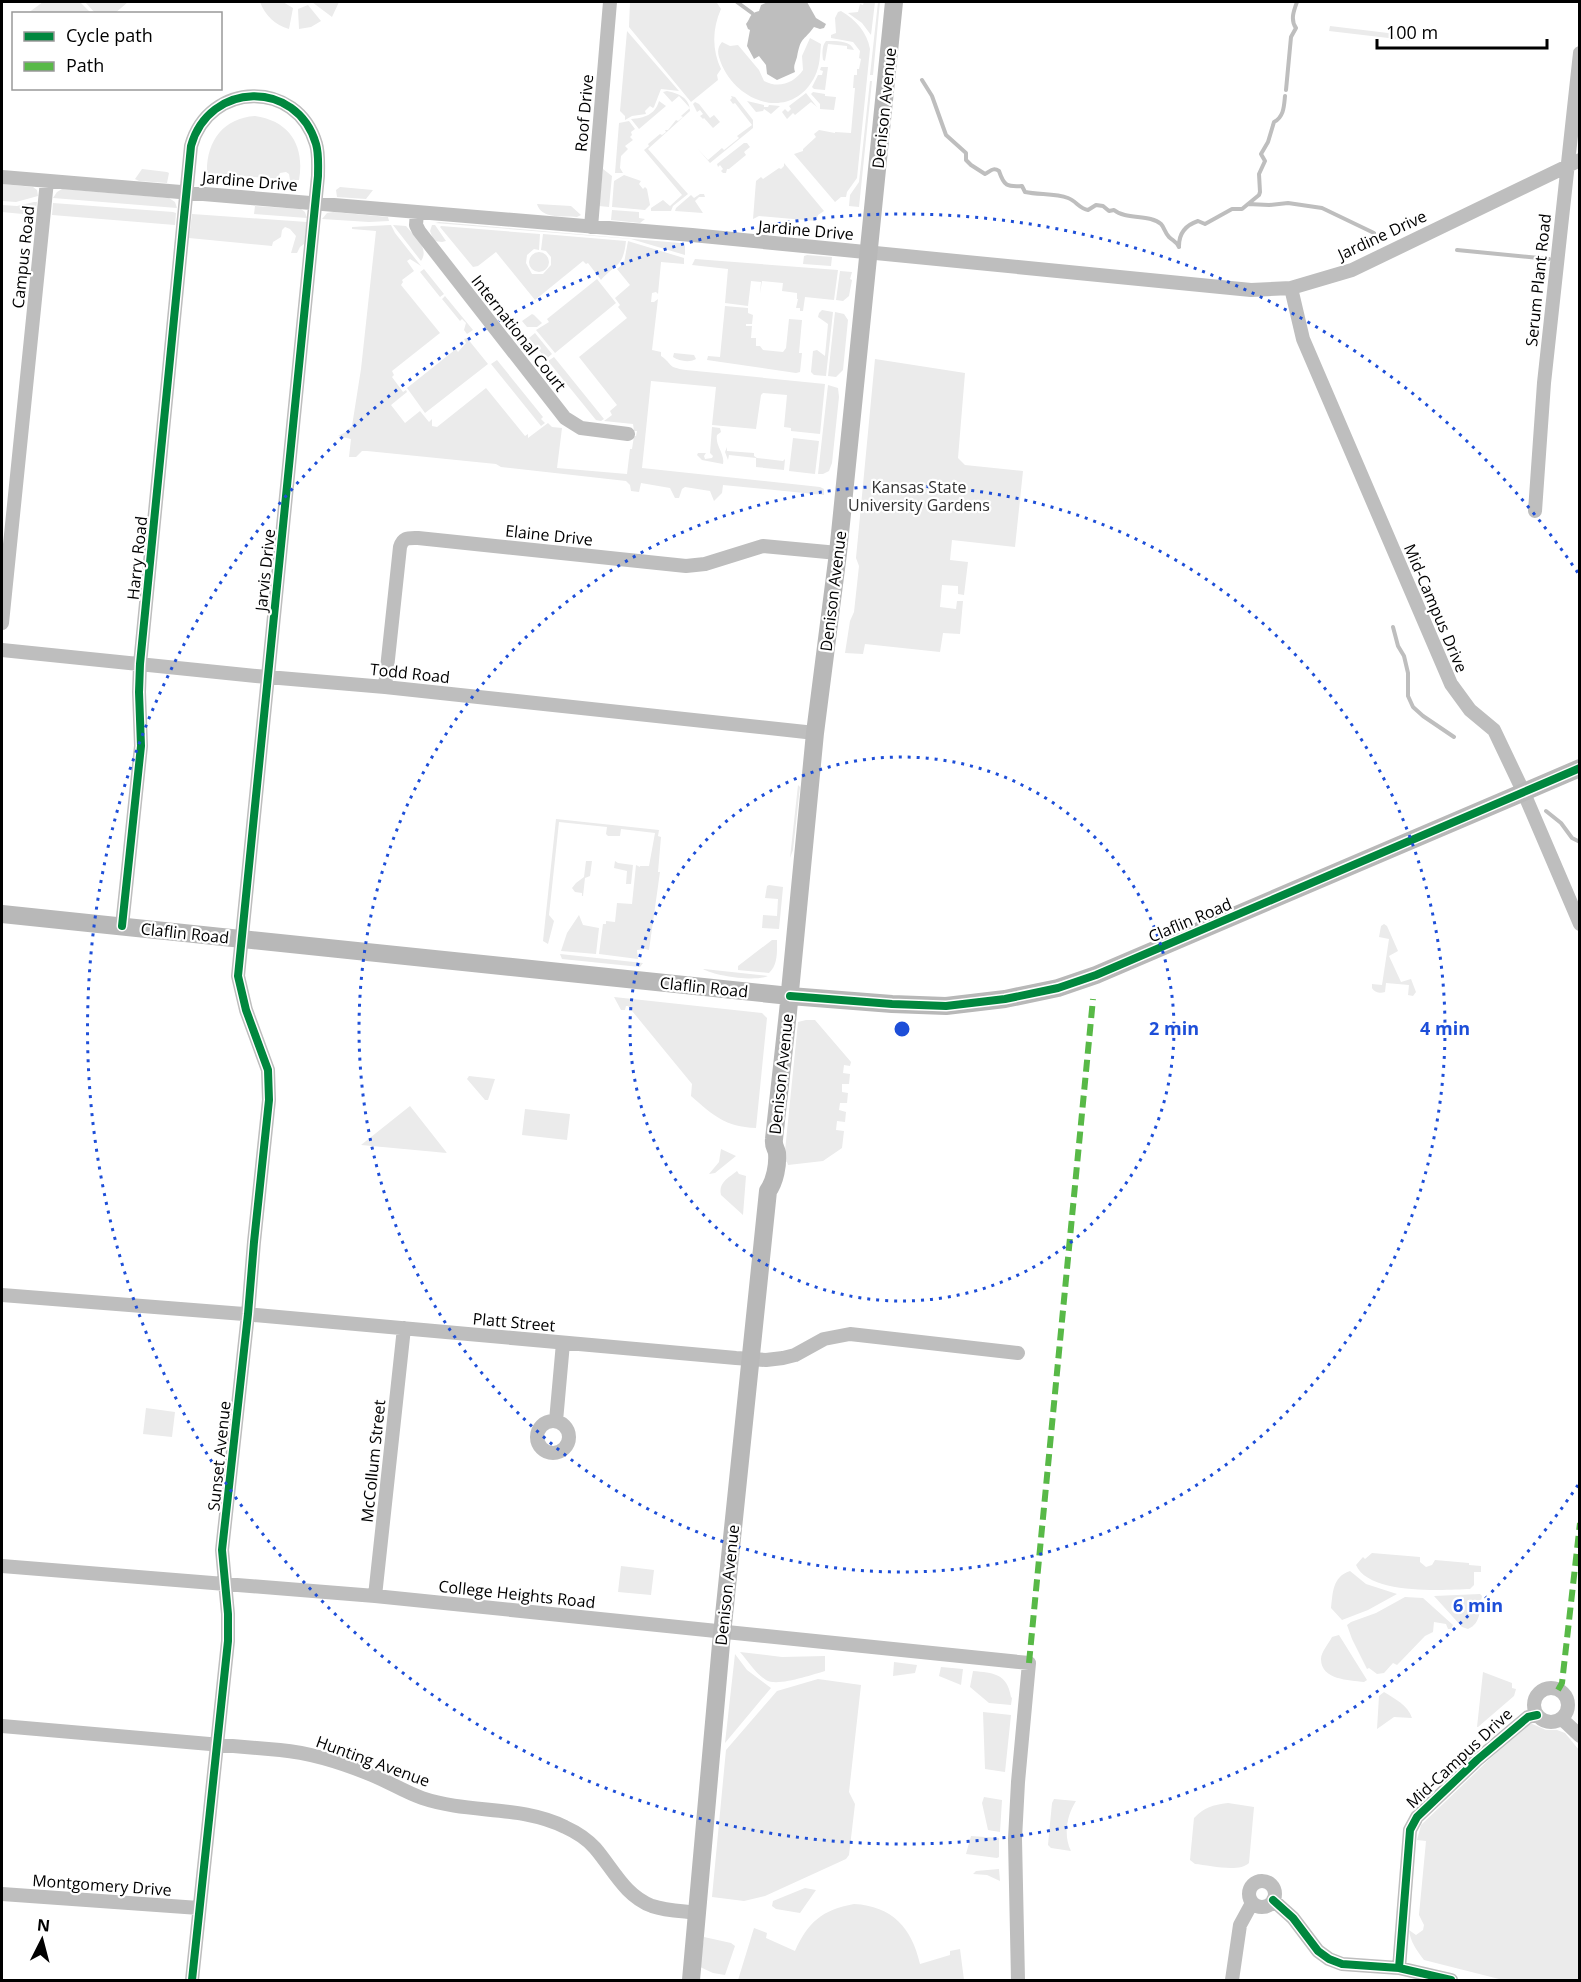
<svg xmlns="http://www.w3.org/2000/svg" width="1581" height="1982" viewBox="0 0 1581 1982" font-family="'Open Sans',sans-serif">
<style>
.green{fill:#ebebeb}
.water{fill:#bebebe}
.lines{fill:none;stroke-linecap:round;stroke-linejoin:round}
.stream{stroke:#bebebe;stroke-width:4}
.street{stroke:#bebebe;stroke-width:14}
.secondary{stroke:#b8b8b8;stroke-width:18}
.quiet{stroke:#58b947;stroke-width:6;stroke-dasharray:12 6;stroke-linecap:butt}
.cycleway-casing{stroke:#fff;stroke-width:11}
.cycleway{stroke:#00873e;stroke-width:8}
.ring{fill:none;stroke:#1d4ed8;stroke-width:3;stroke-dasharray:3 6}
.labels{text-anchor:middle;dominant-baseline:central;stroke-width:4.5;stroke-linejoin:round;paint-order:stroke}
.street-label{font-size:16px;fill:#000;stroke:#fff}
.park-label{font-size:16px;fill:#323232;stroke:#fff}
.centre{fill:#1d4ed8;stroke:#fff;stroke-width:3}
.ring-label{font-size:18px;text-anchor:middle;font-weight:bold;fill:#1d4ed8;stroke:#fff;stroke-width:4.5;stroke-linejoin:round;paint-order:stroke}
</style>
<rect width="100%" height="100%" fill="#fff"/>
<path class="green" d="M43,2h37l11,11h-63z
M85,2h43l-14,12 -19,-1z
M260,2h23l10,6 -4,21c-14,-4 -24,-14 -29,-27z
M312,2h27l-7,15z
M630,2l87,1 4,6c-9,20 -9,41 0,60l-4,6 1,5 -27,22 -62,-75z
M864,2h11l-4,33 -9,-12 -14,-10 10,-1 2,-8 3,1z
M878,2h2l-7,73h-3z
M308,5l13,16 -10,6 -12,2 -1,-20z
M841,11c15,9 26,21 29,38l-13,129 -10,14 -1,5h-5l-6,5 -41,-48 9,-3v-2l13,-12 -2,-3 5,-4 16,3v-1l16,1 4,-45h-2l1,-13h3v-6h2l2,-10 -2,-1 1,-7 -7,-9 -22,-4v-3l5,-2 -1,-15 3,-6z
M1330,26l83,10 1,5 -85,-10z
M627,31l52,60 -18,-2 -7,18 -1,1 -3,-2 -5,5 1,3 -14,2 -7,4v-4l-5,-5z
M810,38l11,6c-1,11 -1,22 -6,32 -22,45 -77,29 -94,-13 -3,-8 -5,-14 1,-21l8,4 8,-1 21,25 5,11c15,8 30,2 39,-11l-1,-14z
M826,41c10,0 24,-1 28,9l-7,-1v-3l-19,-2 -3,17 -2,-1c-1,-6 -1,-15 3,-19z
M821,67h7l-3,23 -11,-1 -2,-2 6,-12h4l1,-4 -3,-1z
M870,81h2l-13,126 -10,-1 1,-11 9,-13z
M667,91c11,2 23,7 23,20l-42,38 40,45 -15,12 -2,5h-20v-3l12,-8 7,6 12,-11 -38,-45 5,-4 -1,-2 12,-10 2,1 4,-3 -1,-2h3l8,-10 2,1 5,-4 -2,-1 9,-8 -11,-12 -7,6 -9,-10z
M813,92l12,2v2l11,1 -2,13 -14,-1v-5l-9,-10z
M806,93l11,14 -6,-5 -16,13 -2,-2 -6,6 -5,-7 3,-3 3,3 3,-3 -2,-3z
M731,96l4,1 18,23v8l-43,35 -13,-15 11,12 14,-12 2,2 15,-12 -2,-2 15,-11 -17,-22 -2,1 -3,-4 2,-2z
M659,101l7,5 -27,23 -8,-10c13,-1 24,-4 28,-18z
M747,101l17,4v2h4l1,-2 11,1 -9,8 -7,-5 -1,2 -7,1z
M695,102l4,2 11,14 4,-3 6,7 -7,6 -9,-10 -1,1 -3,-3 3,-2 -3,-4 -3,2 -4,-8z
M255,116c35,5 50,30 44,64h-9l-1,-6 -3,-2 -6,1 -3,6 -70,-6c-1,-31 16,-55 48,-57z
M629,121l6,8 -4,3 1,3 -2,2 3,3 -8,6 3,3 -7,7 -1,12 3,5h-8l4,-50z
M744,143h3l3,4 -6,5 2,3 -17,14h-2l-1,4h-3l-2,-2 2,-2 -3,-4 -2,2 -1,-3z
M784,163l40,48 -6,4 -2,6 -57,-5 -6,3 3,-38 5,-4 2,2 16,-11 2,1 3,-3z
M142,169l25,3 2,1 -2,10 -28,-2 -4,-2z
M603,169l9,7 -3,31 -10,-1z
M624,175l17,6 -2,3 4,5 2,-2 2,2 3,16 -5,5 -33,-3 2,-26z
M2,184l31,3 4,3 1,6 -22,6 -14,-1z
M340,187l33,3 -7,9 -29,-2 -1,-7z
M62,189l107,9 6,4 2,6 -124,-10 4,-6z
M700,194h4l1,3h-6l-4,4 8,12 -28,-2 1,-3 15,-13 3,3z
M34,202h3l-1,8 -12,-1 -1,5 -21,-2v-7l15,1z
M53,203l120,9 3,1 -1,12 -123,-10z
M537,204l34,2 10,9 -4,2c-14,-1 -36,2 -40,-13z
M255,206l46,3 4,3 2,6 -53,-4z
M612,210l27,2v6l6,1 -5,4 -29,-3z
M333,212l55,5 1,4 -20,1 -47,-3 5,-6z
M192,214l115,8 -3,22 -4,3 -3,6h-6l5,-17 -6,-7 -5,-2 -3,3 -1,7 -8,5 -1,4 -83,-8z
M439,222l241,21 5,3v9l-54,-16 -196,-16z
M391,225l4,8 26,33 -11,-7 -3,2 7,10 -12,9 1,2 -2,3 39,48 -48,38 2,4 -2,2 11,15 3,-2 1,2 -16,13 14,18 15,-12 9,11 3,-3v7l5,1 49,-39 39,48 3,-2v4l20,-15 4,4 10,1 -5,40 70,6 3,-25h2l2,-13h2l1,-5h-3l-1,-7 -29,-3 8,-6 -2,-4 7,-6 -38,-48 48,-39 -9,-11 2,-2 -5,-7 15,-13 -13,-16 7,-6 4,-22 3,1 53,16v6l-23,-2 -3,32 -2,-2 -4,1 -1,9h3l4,-3 -6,51 9,2v4c13,9 5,11 25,14l139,14 -5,50 -29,-3v-3l-7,-1 3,-32 -24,-2 -2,2 -5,34 -44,-4 4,-38 -65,-6 -9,87 178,19 4,2v6l-101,-10 -1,8 -8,8 -4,-10 -25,-4 -3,2 -3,9h-4l-5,-10 -29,-5 -2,9 -8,-1 -1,-6 -4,-4 -125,-14 -5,-3 -129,-13h-5l-6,6h-7l2,-18 -13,-3 8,-4 6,-6 9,-57 15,-138 -24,-2v-2z
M393,225l13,1c8,10 24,22 15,35z
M432,225h3l11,16 -4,1 -8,-1 -4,-10z
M441,226l99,8 -1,16 -5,-1 -7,6 -1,8 6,11h11l8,-9v-8l-5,-6 -5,-1 2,-16 83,7c-3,27 -10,22 -25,39l-13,-17 -2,1 -3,-3 -48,39 -39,-48 -18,14 -5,1 -33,-40z
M529 262a10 10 0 1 1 20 0a10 10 0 1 1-20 0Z
M807,255l25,2 -1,9 -28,-2 1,-8z
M695,259l143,11 -4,30 -29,-3 -2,14h-3v-3h-4l2,-9h-1v-6l-15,-2 1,-8 -21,-2 -2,13 1,-12 -10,-1 -3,25 -23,-3 3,-34 -36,-4z
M424,269l20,25 -4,3 -20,-25z
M840,271l12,1 -2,7 2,1 -3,16 -6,5 -7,-1z
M597,279l19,24 -61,50 -19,-23 13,-8 -2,-3z
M445,296l28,34 -6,4 -3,-4 2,-7 -4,-4 -2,2 -18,-22z
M725,306l23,2v5l5,2 -1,9h-6v2h6l-1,12h5v8h4l3,4 20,2 3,-4 3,-29 13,1 -3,33h3l-2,19 -4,1 -89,-13 1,-4 12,1z
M822,310l11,2 -7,64 -12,-1 -3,-3 2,-21 4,-1 8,6 3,-32 -10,-7 1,-4z
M835,312l9,2 4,6 -5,50 -7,7 -8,-1z
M532,314l2,1 8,8 -5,4h-10l-5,-6z
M535,333l17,21 -6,5 -17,-21z
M467,338l21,26 -63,49 -18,-25 49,-39 2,3 8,-9 -2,-4z
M674,353l20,2 2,4c-7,4 -17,2 -23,-2z
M554,357l50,62 -3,2 -5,-1 -48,-59z
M875,359l90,14 -7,85 7,7 58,6 -8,76 -63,-7 -2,20 18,2 -4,33 -6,-1v-8l-16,-1 -2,22 16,2 1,-8h6l-3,33 -17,-1 -3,19 -75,-8 -2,10 -18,-1 5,-32 4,-9 5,-46 -3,-8z
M497,360l46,57 -2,2 4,4 -4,3 -50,-62z
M828,385l10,3 1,9 -7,66 -3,8 -6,3h-5z
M712,427l8,1 1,4 -4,3c-2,11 8,18 6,29l-21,-4 -5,-5 1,-2h8l-2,3 1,3 7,-1 1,-2 -3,-3z
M793,438l26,3 -4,33 -26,-3z
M727,447v4l27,2v3l3,2 26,3 2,-2 -1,11 -28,-3v-9l-27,-3 -1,5 -3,-8z
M798,785l2,2 -7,63 -3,8z
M556,819l103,11 -1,6 3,1 -3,35h2l-11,78 -4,-1 -8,1 1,9 -39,-5 4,-30h3v-3l9,1 2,-19 15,1 4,-39 4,2v-1h9l6,-33 -34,-4 -1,7h-12l-2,-2 1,-7 -48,-5 -10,93 5,6 -6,23 -5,-3z
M586,861h6l-2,15 -5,2 -2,18h-1v-3l-7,-1 -3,-4 4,-5 8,-6z
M615,861l3,2 15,2 -2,19h-5l1,-13 -13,-3z
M769,885l14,2 -4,42 -17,-1 1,-13 14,1 1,-17 -13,-1 2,-12z
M579,915l4,10 16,3 -3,26 -35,-3 6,-18z
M1384,924l3,2 11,25 -9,5 12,26 10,-3 5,13 -3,4 -5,-1 1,-10 -23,-2 -1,9c-5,2 -11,0 -13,-4v-4l10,1 7,-46 -10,-2 2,-11z
M772,940h5c0,12 1,25 -8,33l-31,-3v-4z
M560,954l83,9 -3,4 -78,-8z
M703,969h1l64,7c-13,6 -53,0 -65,-7z
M614,997l148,16 5,5 -11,110c-31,-1 -43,-13 -65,-32l1,-12 -64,-78h-2l-1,4h-4z
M806,1020h9l36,42 -1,4 -6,-1 -1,8 7,1 -1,10h-7v8l6,1 -1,10h-7l-1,7 7,2 -1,10 -8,-1 -1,9 8,1 -2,17 -19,13 -35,4 -1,-3 -3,-1 14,-139z
M469,1076l26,3 -7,21h-3l-18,-21z
M410,1106l37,47 -86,-8z
M525,1109l45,5 -3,26 -45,-5z
M721,1149l15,7 -21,17 -6,1 10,-12z
M737,1171l2,3 7,2 -3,39 -22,-20c-3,-12 7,-17 16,-24z
M146,1408l29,4 -3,25 -29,-3z
M1372,1553l48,4v5l6,5 6,-2 3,-5 34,3v2l12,1v6h-7v13l-4,4c-27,1 -101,6 -114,-24l7,-8 2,2z
M621,1566l33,4 -3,25 -33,-3z
M1350,1571l16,13 31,10 -29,16 -26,10 -11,-12c2,-15 1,-31 19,-37z
M1480,1594l2,2c-3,13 0,27 -14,33l-6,-2 -28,-31z
M1405,1597l18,1 30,27 -2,4h-3l-2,-5 -12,-2 -1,10 -8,4 -25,26 -3,3 -4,-2 -9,10 -7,1 -8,-6 -2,1 -15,-30 -5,-14 4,-3 25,-9z
M1339,1635l28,45 -3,2c-15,-2 -43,-2 -43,-23 0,-7 8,-16 11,-22z
M740,1652l42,5 43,-1v15c-14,4 -48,16 -59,9 -11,-7 -18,-19 -26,-28z
M735,1654l12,16 24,18 -46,55z
M894,1662l23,3 -2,8 -22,3z
M941,1667l22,2 -2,16 -22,-9z
M973,1671c20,2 34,2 38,26l1,1 -1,7 -22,-2 -19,-16z
M1483,1672l29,11v5l4,1 -2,7 -36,31h-1z
M818,1679l43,6 -12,107 6,12 -6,51 -3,4 -81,37 -21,5 -32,-4 14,-147 51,-59z
M1384,1692c11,7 24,13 28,26l-18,-1 -17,12 2,-33z
M983,1712l28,3 -6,57 -20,-3z
M1530,1723l16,7h11l8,3 14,17v230h-76l-79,-20c-7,-9 -14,-19 -15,-30l7,5 7,-5 1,-5 -5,-10 7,-74 -9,-1 4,-15 103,-99z
M984,1797l18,3 -2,32 -12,-2 -6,-27z
M1054,1799l22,2c-9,14 -13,34 -5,50l-20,-3 -3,-3 4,-42z
M1228,1803l26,4 -5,56c-10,10 -40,2 -54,1l-5,-4 4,-42c11,-11 18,-13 34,-15z
M971,1836l28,2v19l-2,1 -31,-4z
M999,1869l1,12 -13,-6 -14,-1 3,-3z
M805,1888l11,2 -16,23 -24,-4 -4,-3 1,-5z
M854,1904c38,2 58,24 66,60l30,-9v-4l10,-2 4,31h-226l16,-52 13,5 -1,5 29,13c13,-29 27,-41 59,-47z
M704,1937l27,6 4,3 -10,29 -12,-2 -13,-6z"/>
<path class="water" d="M768,2h39l9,16 10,6 -2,4 -4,1 -6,-2c-11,15 -13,9 -17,30 -2,7 -4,9 -2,15l-18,8 -10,-6 -1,-9 -7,-9 -5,3 -7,-13 3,-16 -2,-1 -2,-5c5,-6 3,-11 13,-13l2,-6z"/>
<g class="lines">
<path class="stream" d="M737,2l15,11
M922,80l10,16 14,39 20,18v7l5,5 14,9c6,-3 8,-7 14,-3 5,15 8,16 23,15l3,6c14,3 30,1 43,6 8,3 12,11 20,12l8,-5 7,1 6,5 5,-1c12,10 36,4 47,14 3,3 4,9 8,13 4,4 7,4 10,10
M1286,90l5,-53 5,-9c-6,-8 -2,-18 1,-26
M1248,204l21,1 19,-2 34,5 52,25
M1179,246c0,-13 7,-21 19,-25l7,3 27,-15h10l17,-14 1,-3 -1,-18 6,-13 -4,-7 7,-12 6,-20c10,-5 10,-16 11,-26
M1457,250l92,9
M1393,627l5,19 6,10 4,17v23l5,11 10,9 31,21
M1546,811l15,12 11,15 8,4"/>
<path class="street" d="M2,177l690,58 559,55 40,-2 61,-18 228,-110
M417,212l-1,13 3,6 146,187 16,10 47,6
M591,227l19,-225
M1291,288l12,51 148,345 19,26 24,20 29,61 57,133
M1535,511l9,-128 36,-330
M2,623l45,-442
M2,650l254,26 129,11 430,46
M385,687l15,-140c3,-10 8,-9 18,-9l268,28 19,-2 58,-18 75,7
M122,926l19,-180 -2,-54 1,-28 51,-518c18,-65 106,-67 125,-2 3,10 2,22 2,32l-80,800 8,34 22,60 1,30 -15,142 -6,72 -26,236 6,64v27l-36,339
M2,1295l242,19 492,44 30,2 17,-2 12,-3 29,-16 26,-5 168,19
M556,1421l7,-78
M537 1437a16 16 0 1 1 32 0a16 16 0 1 1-32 0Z
M2,1566l373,30 654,67 -11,119 -3,57 3,141
M375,1596l29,-268
M1534 1705a17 17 0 1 1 34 0a17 17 0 1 1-34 0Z
M1562,1719l18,17
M2,1726l278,24c32,3 63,13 92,25 17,7 33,17 50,23 47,16 99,7 143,29 11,5 22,12 30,21 18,21 30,48 57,58 15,5 31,5 46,7
M1249 1894a13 13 0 1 1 26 0a13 13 0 1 1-26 0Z
M2,1894l197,14
M1273,1900l20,18 25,33 11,8 13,5 57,4 52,12
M1399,1968l11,-138 7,-13 60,-57 51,-43 9,-2
M1232,1980l8,-55 12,-22"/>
<path class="secondary" d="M2,914l788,82 102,8 54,2 59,-7 53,-11 38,-13 484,-207
M691,1980l30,-336 47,-453c7,-10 10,-26 9,-38 -1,-5 -4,-7 -3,-14l14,-127 27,-279 23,-180 56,-551"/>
<path class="quiet" d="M1029,1663l64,-664
M1558,1690l4,-7 18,-160"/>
<defs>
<path id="cycleway" d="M122,926l19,-180 -2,-54 1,-28 51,-518c18,-65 106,-67 125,-2 3,10 2,22 2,32l-80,800 8,34 22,60 1,30 -15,142 -6,72 -26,236 6,64v27l-36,339
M790,996l102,8 54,2 59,-7 53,-11 38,-13 484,-207
M1273,1900l20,18 25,33 11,8 13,5 57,4 52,12
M1399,1968l11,-138 7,-13 60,-57 51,-43 9,-2"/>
</defs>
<use href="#cycleway" class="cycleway-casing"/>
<use href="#cycleway" class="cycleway"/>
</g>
<g class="ring">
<circle cx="902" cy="1029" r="272"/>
<circle cx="902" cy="1029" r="543"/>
<path d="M1578 1485A815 815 0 1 1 1578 573"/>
</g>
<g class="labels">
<g class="street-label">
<text transform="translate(884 108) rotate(-84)">Denison Avenue</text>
<text transform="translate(584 113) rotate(-85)">Roof Drive</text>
<text transform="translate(250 181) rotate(5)">Jardine Drive</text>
<text transform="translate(806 230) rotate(5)">Jardine Drive</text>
<text transform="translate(1382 235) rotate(-25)">Jardine Drive</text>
<text transform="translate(23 257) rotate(-84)">Campus Road</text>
<text transform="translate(1538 280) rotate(-84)">Serum Plant Road</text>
<text transform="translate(519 333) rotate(52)">International Court</text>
<text transform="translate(549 535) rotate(6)">Elaine Drive</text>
<text transform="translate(137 558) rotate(-84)">Harry Road</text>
<text transform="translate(265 570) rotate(-84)">Jarvis Drive</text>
<text transform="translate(833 591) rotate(-83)">Denison Avenue</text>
<text transform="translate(1436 608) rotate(67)">Mid-Campus Drive</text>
<text transform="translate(410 673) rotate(6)">Todd Road</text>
<text transform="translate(1190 920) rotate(-23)">Claflin Road</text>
<text transform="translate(185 933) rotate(6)">Claflin Road</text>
<text transform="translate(704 987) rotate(6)">Claflin Road</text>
<text transform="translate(781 1074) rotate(-84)">Denison Avenue</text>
<text transform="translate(514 1322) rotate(5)">Platt Street</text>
<text transform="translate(219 1456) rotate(-84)">Sunset Avenue</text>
<text transform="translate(373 1461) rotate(-84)">McCollum Street</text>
<text transform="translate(727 1585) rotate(-84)">Denison Avenue</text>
<text transform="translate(517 1594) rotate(6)">College Heights Road</text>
<text transform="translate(1459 1758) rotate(-43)">Mid-Campus Drive</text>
<text transform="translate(373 1761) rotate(20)">Hunting Avenue</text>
<text transform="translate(102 1885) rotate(4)">Montgomery Drive</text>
</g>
<g class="park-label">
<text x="919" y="487">Kansas State<tspan x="919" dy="18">University Gardens</tspan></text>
</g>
</g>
<circle cx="902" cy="1029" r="9" class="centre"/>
<g class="ring-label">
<text x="1174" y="1035">2 min</text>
<text x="1445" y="1035">4 min</text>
<text x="1478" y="1612">6 min</text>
</g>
<rect width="1581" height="1982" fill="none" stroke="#000000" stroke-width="6"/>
<rect x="12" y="12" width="210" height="78" fill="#ffffff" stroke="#999999" stroke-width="1.5"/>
<rect x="24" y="32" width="30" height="9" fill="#00873e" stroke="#999999" stroke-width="1.5"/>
<text x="66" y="42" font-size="18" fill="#000000">Cycle path</text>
<rect x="24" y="62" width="30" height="9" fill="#58b947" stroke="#999999" stroke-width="1.5"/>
<text x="66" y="72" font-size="18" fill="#000000">Path</text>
<g transform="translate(42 1940) rotate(6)" stroke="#ffffff" stroke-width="4.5" paint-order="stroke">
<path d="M0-4.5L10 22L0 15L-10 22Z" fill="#000000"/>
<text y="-9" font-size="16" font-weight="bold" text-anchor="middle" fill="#000000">N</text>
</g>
<path d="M1377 39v9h170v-9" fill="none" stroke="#000000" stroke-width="3"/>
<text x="1386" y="39" font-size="18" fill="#000000" stroke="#ffffff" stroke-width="4.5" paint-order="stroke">100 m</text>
</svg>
